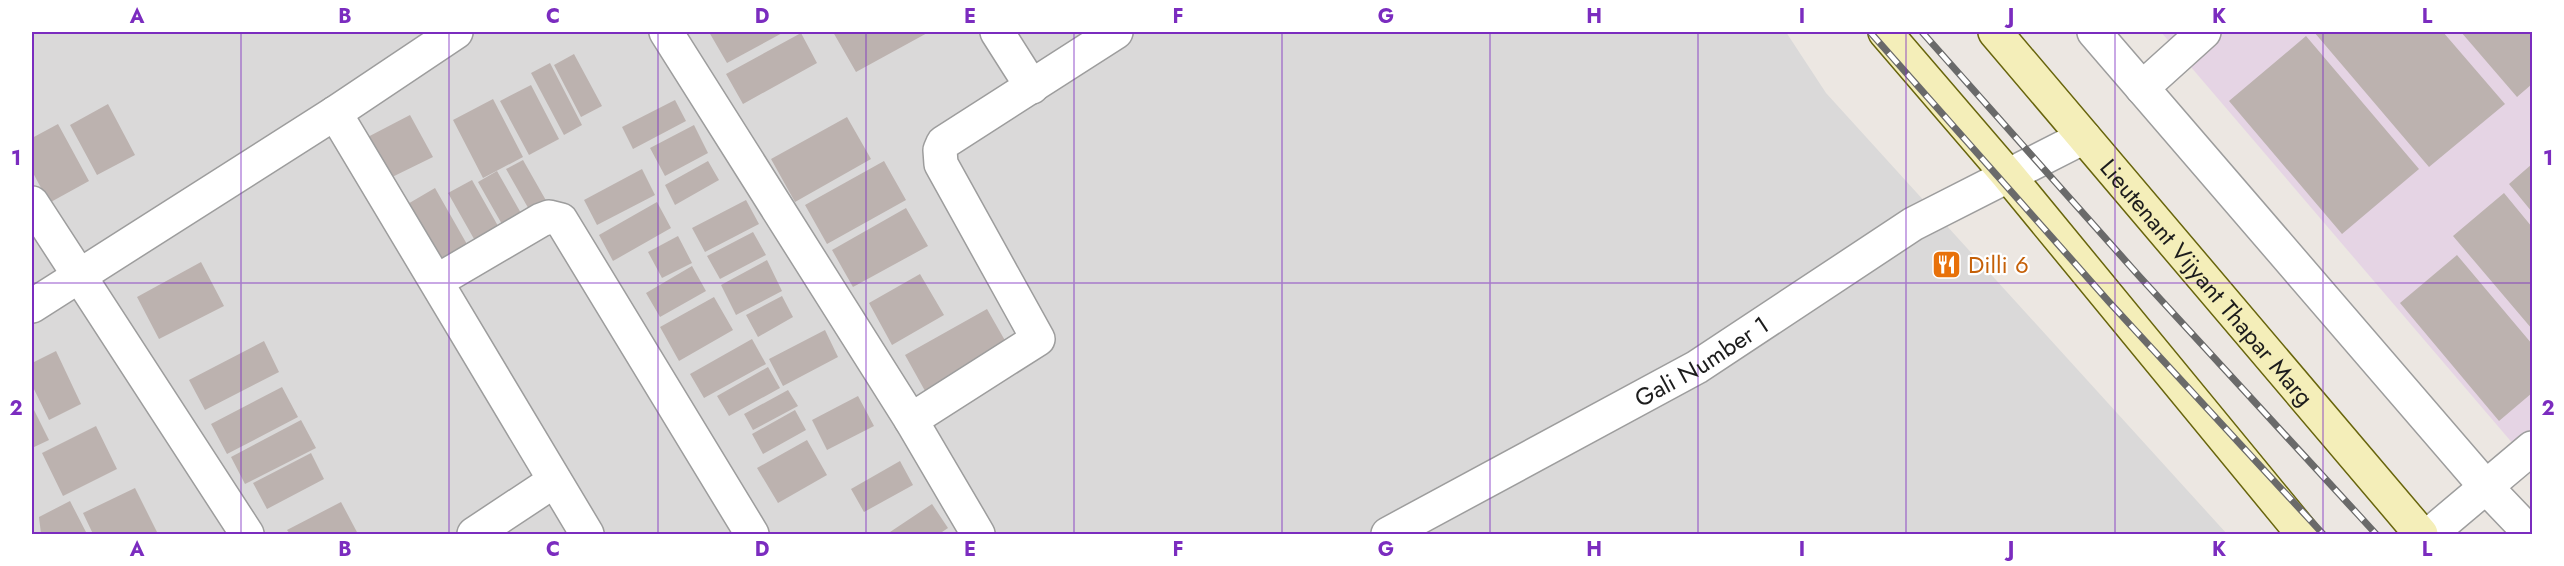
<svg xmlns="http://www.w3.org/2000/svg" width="2564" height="566" viewBox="0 0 2564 566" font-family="Jost,sans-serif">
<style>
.residential{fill:#dad9d9}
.industrial{fill:#e5d4e4}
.building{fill:#bcb2af}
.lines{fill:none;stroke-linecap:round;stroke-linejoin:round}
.minor-casing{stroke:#9d9d9d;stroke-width:36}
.secondary-casing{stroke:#68650d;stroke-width:36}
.minor{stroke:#fff;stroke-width:33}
.secondary{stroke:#f4eeb9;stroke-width:33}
.rail-casing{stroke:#6a6a6a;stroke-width:7}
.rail{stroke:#fff;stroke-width:4.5;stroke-dasharray:14;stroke-linecap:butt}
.grid{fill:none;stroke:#7b2cbf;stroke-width:1.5;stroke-opacity:0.55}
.labels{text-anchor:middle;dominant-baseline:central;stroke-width:4.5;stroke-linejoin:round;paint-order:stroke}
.food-label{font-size:24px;fill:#c56008;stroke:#fff;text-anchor:start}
.street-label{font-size:24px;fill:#1c1c1c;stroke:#fff}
.neatline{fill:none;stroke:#7b2cbf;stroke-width:2}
.grid-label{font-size:20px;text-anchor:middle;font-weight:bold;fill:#7b2cbf}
</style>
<rect width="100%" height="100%" fill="#ece7e2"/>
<path class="residential" d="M32,32h1754l40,61 401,441h-2195z"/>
<path class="industrial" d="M2161,32h371v434z"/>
<path class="building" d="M709,32h75l-57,31z
M833,32h96l-73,40z
M2314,32h129l62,72 -76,63z
M2461,32h71v52l-15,13z
M801,33l16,30 -74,41 -17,-30z
M2306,36l113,133 -77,65 -113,-133z
M574,54l28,52 -21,11 -27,-52z
M550,63l32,62 -18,10 -33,-62z
M531,85l28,54 -30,16 -29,-54z
M493,99l30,58 -40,21 -30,-58z
M675,100l11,21 -53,28 -11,-22z
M108,104l27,51 -38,20 -27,-50z
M410,115l23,42 -49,24 -22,-41z
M847,117l24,42 -76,43 -24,-43z
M58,124l31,57 -40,22 -17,-32v-33z
M694,125l14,28 -43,23 -15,-28z
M523,160l29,51 -17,9 -29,-51z
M708,161l11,19 -44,25 -10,-20z
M884,161l22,39 -79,44 -22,-39z
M2532,164v48l-23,-28z
M642,169l13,26 -58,30 -13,-25z
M497,171l29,51 -19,11 -29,-51z
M472,180l30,53 -24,13 -30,-53z
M435,188l33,58 -29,17 -33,-58z
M2504,193l28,34v102l-79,-93z
M746,200l13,24 -54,28 -13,-24z
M657,202l14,26 -58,33 -14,-26z
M906,208l22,38 -75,41 -21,-37z
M753,232l13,23 -46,24 -13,-23z
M678,236l14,27 -30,15 -14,-26z
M2457,255l75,89v49l-33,28 -99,-118z
M767,260l15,31 -46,24 -15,-30z
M201,262l23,44 -65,33 -22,-42z
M692,266l14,25 -46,26 -14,-24z
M920,274l24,41 -52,30 -23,-42z
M782,296l11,21 -35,20 -12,-22z
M714,297l19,33 -54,31 -19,-34z
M987,309l24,42 -82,47 -24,-43z
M825,330l13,27 -55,29 -14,-27z
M752,339l14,25 -62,34 -14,-24z
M264,341l15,31 -74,38 -16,-30z
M56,351l25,53 -32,16 -17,-35v-22z
M768,367l12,21 -51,28 -12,-20z
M282,387l16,30 -71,37 -16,-30z
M788,390l10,16 -45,24 -9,-16z
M858,396l16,30 -47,24 -15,-30z
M32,406l17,34 -17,8z
M795,410l11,20 -43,24 -11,-20z
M301,420l15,28 -71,36 -14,-27z
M96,426l21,43 -54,27 -21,-43z
M807,440l20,35 -49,28 -21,-35z
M311,453l13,26 -57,30 -14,-26z
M900,461l13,24 -49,27 -13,-23z
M135,488l22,44 -5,2h-59l-10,-21z
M70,501l17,33h-46l-2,-17z
M341,502l17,32h-68l-3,-4z
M932,504l16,24 -9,6h-52z"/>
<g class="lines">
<defs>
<g id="minor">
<path d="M666,32l245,388 67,114"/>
<path d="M997,32l35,55"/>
<path d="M2094,32l392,455 45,47"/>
<path d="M2142,88l62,-56"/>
<path d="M335,113l252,421"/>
<path d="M32,203l215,331"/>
<path d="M437,281l104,-61 8,-3 12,3 191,314"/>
<path d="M32,306l303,-193 121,-81"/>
<path d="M911,420l127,-81 -97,-175 -1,-14 3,-7 173,-111"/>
<path d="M474,534l80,-53"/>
<path id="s1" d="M1388,534l309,-167 216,-143 171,-87"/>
<path d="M2430,534l102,-86"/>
</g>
<g id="secondary">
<path d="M1885,32l122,142 296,360"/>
<path id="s2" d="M1995,32l426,502"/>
</g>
</defs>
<use href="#minor" class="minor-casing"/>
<use href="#secondary" class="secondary-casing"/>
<use href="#minor" class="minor"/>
<use href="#secondary" class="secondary"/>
<defs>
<path id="rail" d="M1870,32l240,271 213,231
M1922,32l217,244 237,258"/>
</defs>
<use href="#rail" class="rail-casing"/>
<use href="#rail" class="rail"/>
</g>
<path class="grid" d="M241,32v502M449,32v502M658,32v502M866,32v502M1074,32v502M1282,32v502M1490,32v502M1698,32v502M1906,32v502M2115,32v502M2323,32v502M32,283h2500"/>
<defs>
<symbol id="restaurant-square" viewBox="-11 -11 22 22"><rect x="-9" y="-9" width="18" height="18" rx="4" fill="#e8710a" stroke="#fff"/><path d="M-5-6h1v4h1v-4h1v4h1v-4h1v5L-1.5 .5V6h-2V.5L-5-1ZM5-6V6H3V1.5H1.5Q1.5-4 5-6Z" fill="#fff"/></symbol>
</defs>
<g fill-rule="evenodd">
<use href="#restaurant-square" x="1930" y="248" width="33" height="33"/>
</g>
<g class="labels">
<g class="food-label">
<text x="1968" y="264">Dilli 6</text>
</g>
<g class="street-label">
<text stroke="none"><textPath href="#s2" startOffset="328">Lieutenant Vijyant Thapar Marg</textPath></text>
<text stroke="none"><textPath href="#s1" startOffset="358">Gali Number 1</textPath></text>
</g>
</g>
<rect width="2564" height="566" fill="none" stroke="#ffffff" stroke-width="66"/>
<rect x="33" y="33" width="2498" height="500" class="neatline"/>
<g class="grid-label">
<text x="137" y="23">A</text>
<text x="345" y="23">B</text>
<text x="553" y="23">C</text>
<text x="762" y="23">D</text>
<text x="970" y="23">E</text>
<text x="1178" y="23">F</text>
<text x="1386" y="23">G</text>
<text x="1594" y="23">H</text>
<text x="1802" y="23">I</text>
<text x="2011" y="23">J</text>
<text x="2219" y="23">K</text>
<text x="2427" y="23">L</text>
<text x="16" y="165">1</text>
<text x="2548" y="165">1</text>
<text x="16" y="415">2</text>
<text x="2548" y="415">2</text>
<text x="137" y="556">A</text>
<text x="345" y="556">B</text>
<text x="553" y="556">C</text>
<text x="762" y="556">D</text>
<text x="970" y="556">E</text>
<text x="1178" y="556">F</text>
<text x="1386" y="556">G</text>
<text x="1594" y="556">H</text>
<text x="1802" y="556">I</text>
<text x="2011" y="556">J</text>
<text x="2219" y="556">K</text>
<text x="2427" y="556">L</text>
</g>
</svg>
